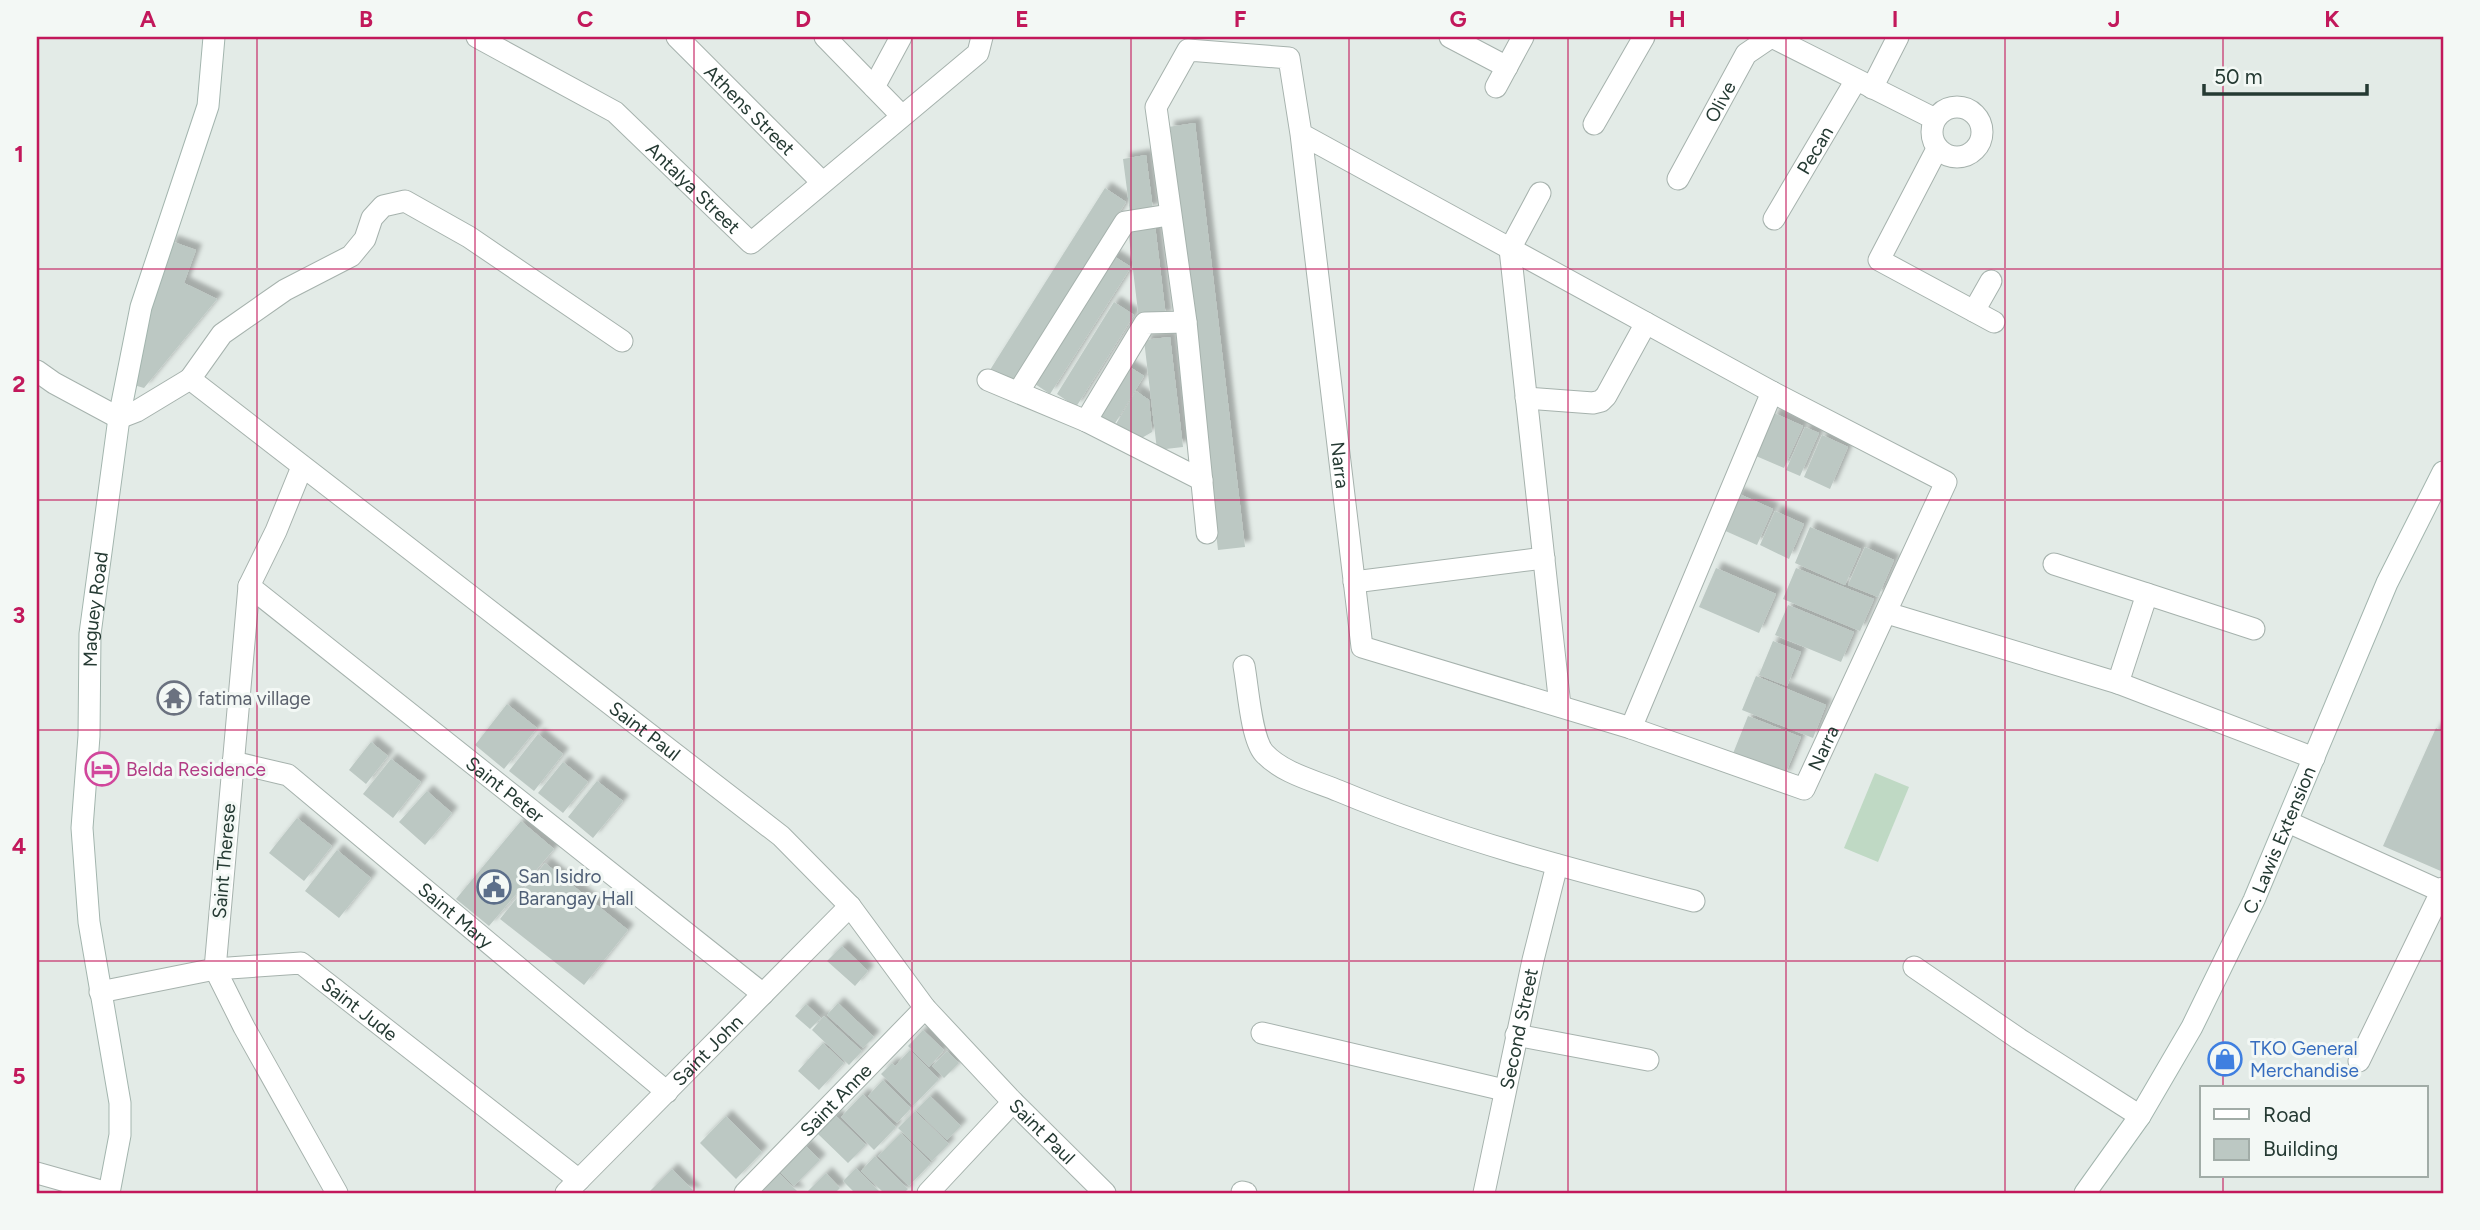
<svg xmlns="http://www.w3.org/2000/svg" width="2480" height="1230" viewBox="0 0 2480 1230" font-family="Figtree,sans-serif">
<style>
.green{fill:#bfd9c4}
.building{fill:#bcc8c3;filter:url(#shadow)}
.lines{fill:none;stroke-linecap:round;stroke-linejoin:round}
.street-casing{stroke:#a6b2ad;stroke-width:23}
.secondary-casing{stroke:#a3b5ae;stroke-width:23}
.street{stroke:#fff;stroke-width:21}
.secondary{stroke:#fff;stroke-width:21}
.grid{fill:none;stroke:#c2185b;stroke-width:2;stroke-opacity:0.55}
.labels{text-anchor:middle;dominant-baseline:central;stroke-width:6;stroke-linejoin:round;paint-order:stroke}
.street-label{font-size:19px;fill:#253a33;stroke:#f3f8f5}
.worship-label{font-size:19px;fill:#5b616d;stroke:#f3f8f5;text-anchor:start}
.hotel-label{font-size:19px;fill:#b23c85;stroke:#f3f8f5;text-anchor:start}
.service-label{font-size:19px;fill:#4e5e75;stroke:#f3f8f5;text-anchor:start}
.shop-label{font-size:19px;fill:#366cbe;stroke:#f3f8f5;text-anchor:start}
.neatline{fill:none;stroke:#c2185b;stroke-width:2.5}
.grid-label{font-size:23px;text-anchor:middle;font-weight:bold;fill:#c2185b}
</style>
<defs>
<filter id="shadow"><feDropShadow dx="6" dy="-6" stdDeviation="2" flood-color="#0004"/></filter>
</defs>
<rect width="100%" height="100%" fill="#e3ebe7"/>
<path class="green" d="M1875,773l34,14 -31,75 -34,-14z"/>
<path class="building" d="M1195,123l50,424 -27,3 -50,-423z
M1146,155l7,55 -23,3 -7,-54z
M1105,188l21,14 -114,182 -22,-14z
M1155,225l11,92 -27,3 -11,-92z
M171,241l25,9 -12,33 33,16 -73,89 -17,-5z
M1112,255l19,12 -81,127 -18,-12z
M1114,302l20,13 -58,92 -19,-13z
M1170,337l13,110 -26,3 -13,-110z
M1125,364l19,12 -30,49 -20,-12z
M1136,391l13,9 3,32 -12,7 -24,-15z
M1774,413l29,13 -19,42 -28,-12z
M1805,427l14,6 -19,43 -14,-6z
M1822,435l26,12 -18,42 -26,-12z
M1737,493l36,16 -16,36 -36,-16z
M1775,511l29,13 -15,35 -29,-14z
M1810,527l51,22 -16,36 -50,-22z
M1865,547l29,13 -16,37 -30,-12z
M1716,568l60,26 -17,39 -60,-26z
M1796,568l78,31 -14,32 -77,-32z
M1788,605l66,27 -13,30 -66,-27z
M1773,641l28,11 -14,34 -28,-11z
M1756,676l70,29 -13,33 -71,-28z
M507,704l30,24 -33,41 -29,-24z
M1748,716l53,21 -17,40 -52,-21z
M2436,728l7,4v140l-60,-26z
M538,734l25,20 -29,37 -25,-20z
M371,742l17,14 -22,28 -17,-14z
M391,759l30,23 -28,36 -30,-24z
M563,762l25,20 -25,31 -25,-20z
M597,781l26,20 -30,37 -25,-21z
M427,791l25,22 -27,32 -26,-23z
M297,818l35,28 -28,35 -35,-28z
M521,821l33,28 -65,77 -33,-27z
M337,850l34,28 -32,40 -34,-27z
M545,863l83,67 -44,55 -84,-66z
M842,946l26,25 -13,15 -28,-25z
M838,1003l36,34 -11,11 -36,-33z
M806,1004l15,14 -11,11 -15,-13z
M824,1016l38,35 -13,14 -37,-35z
M923,1030l21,20 -15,17 -21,-21z
M823,1043l21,20 -25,27 -21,-19z
M910,1050l29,29 -26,27 -32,-32 11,-11 3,3z
M947,1051l12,12 -15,15 -12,-12z
M883,1080l28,28 -14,15 -29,-27z
M863,1094l33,33 -22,23 -33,-33z
M930,1096l31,30 -14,14 -31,-30z
M915,1111l34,33 -17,17 -34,-33z
M835,1115l31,30 -18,18 -31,-30z
M726,1116l36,36 -26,27 -36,-36z
M901,1133l30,30 -22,23 -31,-30z
M805,1145l15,15 -26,26 -15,-15z
M875,1156l33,33 -4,4h-20l-23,-22z
M856,1168l25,25h-26l-12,-12z
M672,1169l24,24h-48z
M777,1171l22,22h-44z
M826,1173l14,15 -5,5h-29z"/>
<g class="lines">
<defs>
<g id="street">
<path id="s1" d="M477,37l138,75 136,131 227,-190 4,-16"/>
<path id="s2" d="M677,37l145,145"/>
<path d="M825,37l76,78"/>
<path d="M1450,37l57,30"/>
<path d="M1772,37l163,82"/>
<path d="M874,87l27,-50"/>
<path d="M1496,87l27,-50"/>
<path d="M1872,88l26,-51"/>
<circle cx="1957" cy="132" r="25"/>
<path d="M1594,124l50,-87"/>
<path d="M1937,149l-58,111 115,62"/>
<path id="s3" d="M1678,179l68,-125 25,-17"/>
<path d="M1540,193l-30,56 50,457"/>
<path id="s4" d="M1774,219l82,-139"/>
<path d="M1974,311l17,-30"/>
<path id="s5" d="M37,371l17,12 65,35 18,-7 53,-32 591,457 69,70 75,102 88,94 92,91"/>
<path d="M190,379l32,-45 63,-44 66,-34 14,-17 7,-21 11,-12 22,-5 64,36 153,104"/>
<path d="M988,380l98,41 116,59"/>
<path d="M1019,391l106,-169 44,-7"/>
<path d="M1526,398l67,5 8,-2 5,-5 40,-73"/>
<path d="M1086,421l59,-98 41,-1"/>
<path d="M302,467l-26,64 -27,55 -34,383 29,58 93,166"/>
<path id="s6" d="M1207,533l-21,-211 -30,-215 32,-57 101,8 12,76 61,513 269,81 173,61 142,-307 -174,-90 -471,-258"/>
<path d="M2054,564l93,30"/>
<path d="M1354,582l190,-24"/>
<path id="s7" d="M249,586l514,408"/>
<path d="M1887,613l231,70 196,75"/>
<path d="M1244,666c4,21 7,72 20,87 18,20 51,28 75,38 115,48 235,79 355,110"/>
<path d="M2118,683l29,-89 107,35"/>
<path d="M1631,728l141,-336"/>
<path id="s8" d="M233,762l55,13 379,317"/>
<path d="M2288,822l155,70"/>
<path d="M1914,967l105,72 121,77"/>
<path id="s9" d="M100,992l115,-23 86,-6 278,217"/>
<path d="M1262,1033l242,57"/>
<path d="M1516,1035l132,25"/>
<path d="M2359,1061l84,-173"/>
<path d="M37,1173l71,20"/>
<path d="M1242,1192l4,1"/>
<path id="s10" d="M566,1193l284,-287"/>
<path id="s11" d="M745,1193l180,-185"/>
<path d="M928,1193l85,-91"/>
<path id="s12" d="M1484,1193l49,-233 24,-95"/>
</g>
<g id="secondary">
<path id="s13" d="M109,1193l11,-58v-32l-31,-181 -7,-94 7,-92 1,-102 29,-216 22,-111 67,-201 6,-69"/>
<path id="s14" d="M2085,1193l55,-77 52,-89 62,-127 133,-317 56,-111"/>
</g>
</defs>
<use href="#street" class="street-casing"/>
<use href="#secondary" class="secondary-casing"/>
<use href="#street" class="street"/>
<use href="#secondary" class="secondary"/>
</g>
<path class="grid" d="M257,37v1156M475,37v1156M694,37v1156M912,37v1156M1131,37v1156M1349,37v1156M1568,37v1156M1786,37v1156M2005,37v1156M2223,37v1051M37,269h2406M37,500h2406M37,730h2406M37,961h2406M2223,1176v17"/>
<defs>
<symbol id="temple-ring" viewBox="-11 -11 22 22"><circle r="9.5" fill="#f3f8f5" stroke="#6b7280" stroke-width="1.5"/><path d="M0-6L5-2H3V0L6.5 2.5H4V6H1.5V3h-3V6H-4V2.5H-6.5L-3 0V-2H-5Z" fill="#6b7280"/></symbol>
<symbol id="hotel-ring" viewBox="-11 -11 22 22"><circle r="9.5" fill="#f3f8f5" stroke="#d1479c" stroke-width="1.5"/><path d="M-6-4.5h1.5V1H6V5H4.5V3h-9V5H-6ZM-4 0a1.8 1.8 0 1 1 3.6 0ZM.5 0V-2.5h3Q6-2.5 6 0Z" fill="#d1479c"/></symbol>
<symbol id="civic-ring" viewBox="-11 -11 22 22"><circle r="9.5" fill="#f3f8f5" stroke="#5c6f8a" stroke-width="1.5"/><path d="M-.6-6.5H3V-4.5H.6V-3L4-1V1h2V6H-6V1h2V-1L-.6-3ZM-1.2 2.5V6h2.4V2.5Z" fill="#5c6f8a"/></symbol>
<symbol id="shop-ring" viewBox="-11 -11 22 22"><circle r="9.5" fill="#f3f8f5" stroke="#3f7fe0" stroke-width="1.5"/><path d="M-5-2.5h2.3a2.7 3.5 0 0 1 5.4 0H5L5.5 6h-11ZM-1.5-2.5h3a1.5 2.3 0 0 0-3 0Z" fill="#3f7fe0"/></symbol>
</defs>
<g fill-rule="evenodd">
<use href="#temple-ring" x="155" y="679" width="38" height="38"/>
<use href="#hotel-ring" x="83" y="750" width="38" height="38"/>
<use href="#civic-ring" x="475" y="868" width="38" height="38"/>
<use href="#shop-ring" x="2206" y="1040" width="38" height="38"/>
</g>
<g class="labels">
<g class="street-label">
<text stroke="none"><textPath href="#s3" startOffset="88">Olive</textPath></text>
<text stroke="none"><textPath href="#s2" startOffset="103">Athens Street</textPath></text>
<text stroke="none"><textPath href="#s4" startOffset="80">Pecan</textPath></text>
<text stroke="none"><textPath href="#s1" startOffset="266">Antalya Street</textPath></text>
<text stroke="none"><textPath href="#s6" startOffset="1006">Narra</textPath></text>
<text stroke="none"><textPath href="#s13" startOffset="588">Maguey Road</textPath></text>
<text stroke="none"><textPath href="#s5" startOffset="751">Saint Paul</textPath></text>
<text stroke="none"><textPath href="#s6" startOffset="1699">Narra</textPath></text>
<text stroke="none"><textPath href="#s7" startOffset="327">Saint Peter</textPath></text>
<text stroke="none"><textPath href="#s14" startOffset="404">C. Lawis Extension</textPath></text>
<text transform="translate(224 861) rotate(-85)">Saint Therese</text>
<text stroke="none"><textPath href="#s8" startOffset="275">Saint Mary</textPath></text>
<text stroke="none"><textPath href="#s9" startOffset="278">Saint Jude</textPath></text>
<text stroke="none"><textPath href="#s12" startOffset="168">Second Street</textPath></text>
<text stroke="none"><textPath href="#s10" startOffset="201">Saint John</textPath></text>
<text stroke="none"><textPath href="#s11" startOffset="130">Saint Anne</textPath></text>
<text stroke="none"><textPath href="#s5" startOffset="1318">Saint Paul</textPath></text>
</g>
<g class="worship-label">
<text x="198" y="698">fatima village</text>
</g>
<g class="hotel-label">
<text x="126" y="769">Belda Residence</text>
</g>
<g class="service-label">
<text x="518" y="876">San Isidro<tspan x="518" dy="22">Barangay Hall</tspan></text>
</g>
<g class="shop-label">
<text x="2250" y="1048">TKO General<tspan x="2250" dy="22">Merchandise</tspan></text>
</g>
</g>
<rect width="2480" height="1230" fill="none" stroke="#f3f8f5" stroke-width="77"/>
<rect x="2200" y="1086" width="228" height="91" fill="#f3f8f5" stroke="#a1aca7" stroke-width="2"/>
<rect x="2214" y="1109" width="35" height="10" fill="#ffffff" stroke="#a1aca7" stroke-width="2"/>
<text x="2263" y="1122" font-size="21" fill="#253a33">Road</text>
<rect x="2214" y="1139" width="35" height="21" fill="#bcc8c3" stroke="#a1aca7" stroke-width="2"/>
<text x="2263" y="1156" font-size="21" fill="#253a33">Building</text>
<path d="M2204 84v10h163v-10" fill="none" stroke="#253a33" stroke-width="3.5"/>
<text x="2214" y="84" font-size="21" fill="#253a33" stroke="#f3f8f5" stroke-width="5" paint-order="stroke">50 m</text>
<rect x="38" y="38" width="2404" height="1154" class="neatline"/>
<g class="grid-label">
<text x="148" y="27">A</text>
<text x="366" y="27">B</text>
<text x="585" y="27">C</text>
<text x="803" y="27">D</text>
<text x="1022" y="27">E</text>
<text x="1240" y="27">F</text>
<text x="1458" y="27">G</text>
<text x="1677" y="27">H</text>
<text x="1895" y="27">I</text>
<text x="2114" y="27">J</text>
<text x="2332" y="27">K</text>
<text x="19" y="162">1</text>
<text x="19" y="392">2</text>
<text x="19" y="623">3</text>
<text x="19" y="854">4</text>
<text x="19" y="1084">5</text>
</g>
</svg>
